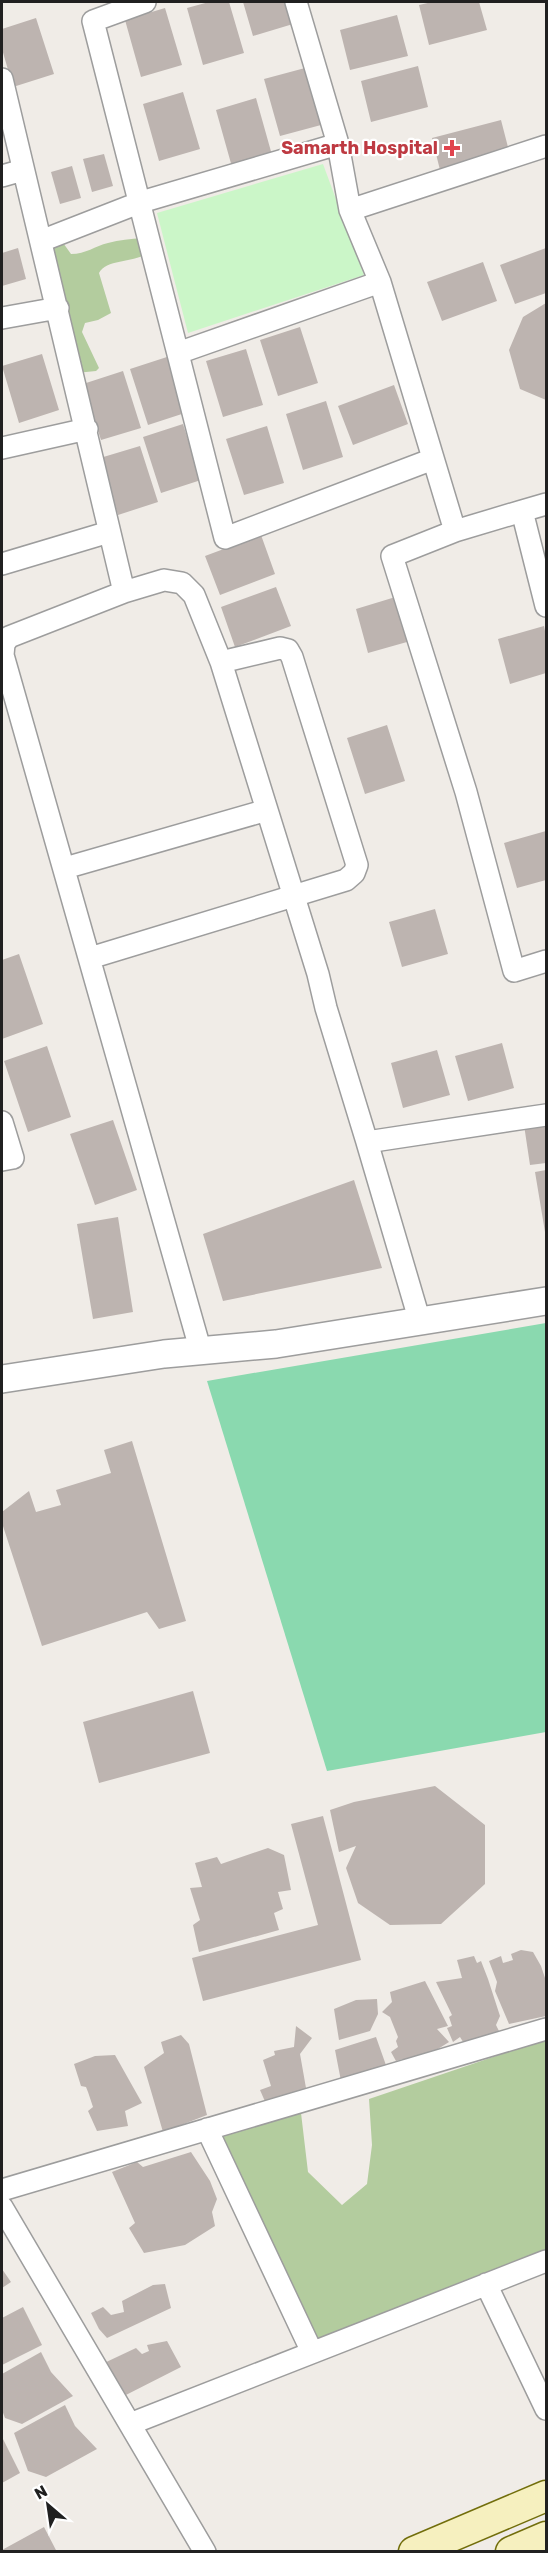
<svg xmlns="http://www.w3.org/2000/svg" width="548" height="2553" viewBox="0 0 548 2553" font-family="Rubik,sans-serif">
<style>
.forest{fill:#b3cc9e}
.park{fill:#cbf6c8}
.pitch{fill:#8ad9af}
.building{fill:#bdb4b0}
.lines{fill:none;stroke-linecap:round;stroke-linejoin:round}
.minor-casing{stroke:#9d9d9d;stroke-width:24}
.tertiary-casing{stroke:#9d9d9d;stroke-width:30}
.secondary-casing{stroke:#726e0c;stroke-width:33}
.minor{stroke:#fff;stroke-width:21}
.tertiary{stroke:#fff;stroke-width:27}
.secondary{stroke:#f6f0bf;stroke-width:30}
.health-dot{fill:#e0444e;stroke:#fff;stroke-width:2}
.labels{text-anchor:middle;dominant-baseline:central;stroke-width:4.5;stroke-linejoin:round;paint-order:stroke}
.health-label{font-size:18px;font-weight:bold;fill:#be3a42;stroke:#fff;text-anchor:end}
</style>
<rect width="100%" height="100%" fill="#f0ece7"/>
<path class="forest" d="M142,238l6,15c-14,10 -42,6 -49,20l12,40 -13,7 -13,3 -3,9 17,36 -3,3 -20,2 -30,-128 15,-5 10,14c15,0 24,-8 37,-11 11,-3 23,-4 34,-5z
M546,2039v213l-236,94 -95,-212 86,-21 7,59 34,33 25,-21 5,-39 -3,-46z"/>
<path class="park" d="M323,164l41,111 -176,58 -31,-120z"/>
<path class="pitch" d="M546,1323v409l-219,39 -120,-390z"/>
<path class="building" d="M209,2h20l15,51 -41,12 -16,-57z
M243,2h43l7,22 -40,12z
M432,2h47l8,28 -58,15 -10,-40z
M165,8l17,57 -41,12 -16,-57z
M397,15l11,41 -58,14 -10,-40z
M36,18l18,56 -41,13 -11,-38v-20z
M418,66l10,41 -57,15 -10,-41z
M305,68l16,57 -41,11 -16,-57z
M183,92l17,57 -41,12 -16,-57z
M256,98l16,57 -40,12 -16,-57z
M501,120l8,31 -69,19 -8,-32z
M104,154l9,32 -21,6 -9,-33z
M72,166l9,32 -21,6 -9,-32z
M18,248l8,31 -24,7v-33z
M546,248v45l-31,11 -15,-39z
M483,262l14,39 -55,20 -15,-39z
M546,303v97l-26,-11 -11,-39 14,-33z
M300,327l18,56 -40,13 -18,-56z
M246,349l17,56 -40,12 -17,-56z
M42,354l17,56 -40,13 -17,-57z
M170,356l18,56 -40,13 -18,-56z
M123,371l18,57 -40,12 -18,-56z
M394,385l14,39 -55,21 -15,-39z
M326,401l17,56 -40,13 -17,-56z
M183,424l18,56 -40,13 -18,-56z
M267,426l17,57 -40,12 -18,-56z
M140,446l18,56 -40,13 -18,-57z
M261,535l14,39 -55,21 -15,-39z
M276,587l15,39 -56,21 -14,-40z
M402,595l12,45 -46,13 -12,-44z
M544,626l2,10v37l-36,11 -12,-45z
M387,725l18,56 -40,13 -18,-56z
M546,831v49l-29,8 -13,-45z
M435,909l13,45 -46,13 -13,-45z
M19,954l24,70 -41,15v-79z
M502,1043l12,45 -46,13 -13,-45z
M47,1046l24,71 -43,15 -24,-71z
M437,1050l13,45 -47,13 -12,-45z
M113,1120l24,70 -42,15 -25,-71z
M546,1122v41l-16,2 -6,-40z
M546,1170v62h-1l-10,-60z
M354,1180l28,88 -159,33 -20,-67z
M118,1217l15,95 -40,7 -16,-95z
M132,1441l54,180 -27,8 -12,-17 -105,34 -40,-123v-11l27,-21 7,21 25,-7 -5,-15 55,-17 -7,-23z
M193,1691l17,62 -111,30 -16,-61z
M435,1786l50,39v59l-44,40 -51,1 -32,-22 -12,-35 10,-22 -17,6 -9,-42 24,-8z
M323,1816l38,144 -158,41 -11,-43 126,-33 -27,-101z
M268,1848l16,7 7,35 -13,2 5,17 -9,4 5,17 -80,22 -6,-27 7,-5 -10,-32 12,-1 -7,-24 22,-6 4,7z
M521,1950l12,2 8,14 5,15v35l-37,8 -14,-33 2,-9 -8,-21 12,-5 2,7 10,-3 -2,-6z
M474,1956l3,7 4,-2 7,18 12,37 -4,9 3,6 -34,14 -5,-8 -7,5 -6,-14 5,-2 -3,-9 3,-2 -16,-33 26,-4 -5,-18z
M425,1981l23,45 -11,3 12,13 -35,22 -11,-5 -7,2 -5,-9 7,-5 -2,-6 2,-4 -8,-20 -8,-5 10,-10 -2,-10z
M377,1999l1,15 -8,17 -31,9 -5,-31 22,-9z
M296,2026l16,12 -12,16 6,34 -39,18 -7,-16 11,-4 -8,-26 12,-5 -1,-4 20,-4z
M181,2035l8,9 18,71 -44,17 -19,-65 20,-14 -3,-11z
M376,2037l11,31 -46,13 -6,-31z
M115,2055l27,48 -17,8 3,15 -31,5 -9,-20 5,-4 -5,-15 -2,-5 -5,-1 -7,-22 21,-8z
M191,2152l19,29 7,18 -5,13 3,14 -30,19 -41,8 -15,-25 6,-5 -23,-51 25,-10 6,5z
M2,2269l9,13 -9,6z
M165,2284l6,24 -64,30 -8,-9 -8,-16 12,-6 8,8 13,-3 -2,-11 31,-16z
M23,2307l19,38 -40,20v-47z
M167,2341l14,26 -61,31 -18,-34 34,-16 6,6 7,-3 -2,-6z
M41,2352l10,20 22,24 -51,28 -17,-6 -3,-8v-36z
M65,2405l10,21 22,23 -51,28 -18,-6 -14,-38z
M2,2437l18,36 -18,10z
M44,2527l13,25h-55v-2z"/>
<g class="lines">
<defs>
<path id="minor" d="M145,2l-52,19 132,517 208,-79
M296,2l42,142 12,66 30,72 75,249 67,-20 24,95
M2,79l122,513
M2,176l21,-6
M350,210l196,-64
M41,241l100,-39 197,-58
M2,318l56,-10
M178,353l202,-71
M2,448l85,-19
M522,511l24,-7
M455,531l-63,25 74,236 48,179 32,-10
M2,564l107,-32
M65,868l202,-58
M90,958l256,-78 8,-7 3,-8 -65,-208 -4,-7 -8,-2 -59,14
M2,1122l11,36 -11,2
M367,1142l53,180
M201,1352c-68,-232 -130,-465 -198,-697l1,-11 5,-7 115,-45 40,-12 18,3 12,12 27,67 97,312 8,34 41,134 179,-27
M207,2129l105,223
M2,2190l544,-161
M2,2207l203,345
M486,2284l60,125
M130,2424l416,-163"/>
<path id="tertiary" d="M2,1379l162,-25 112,-10 270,-43"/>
<path id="secondary" d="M414,2552l132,-56
M511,2552l35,-15"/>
</defs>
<use href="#minor" class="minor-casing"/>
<use href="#tertiary" class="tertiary-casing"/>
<use href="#secondary" class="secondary-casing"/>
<use href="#minor" class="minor"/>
<use href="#tertiary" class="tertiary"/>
<use href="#secondary" class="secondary"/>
</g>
<path class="health-dot" d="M449 139h6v6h6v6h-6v6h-6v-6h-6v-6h6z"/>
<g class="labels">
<g class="health-label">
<text x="438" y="148">Samarth Hospital</text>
</g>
</g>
<rect width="548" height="2553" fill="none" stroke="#202020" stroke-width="6"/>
<g transform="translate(48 2505) rotate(331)" stroke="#ffffff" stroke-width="4.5" paint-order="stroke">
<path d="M0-4.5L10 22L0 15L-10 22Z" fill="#202020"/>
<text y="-9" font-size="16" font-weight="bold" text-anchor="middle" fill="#202020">N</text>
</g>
</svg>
